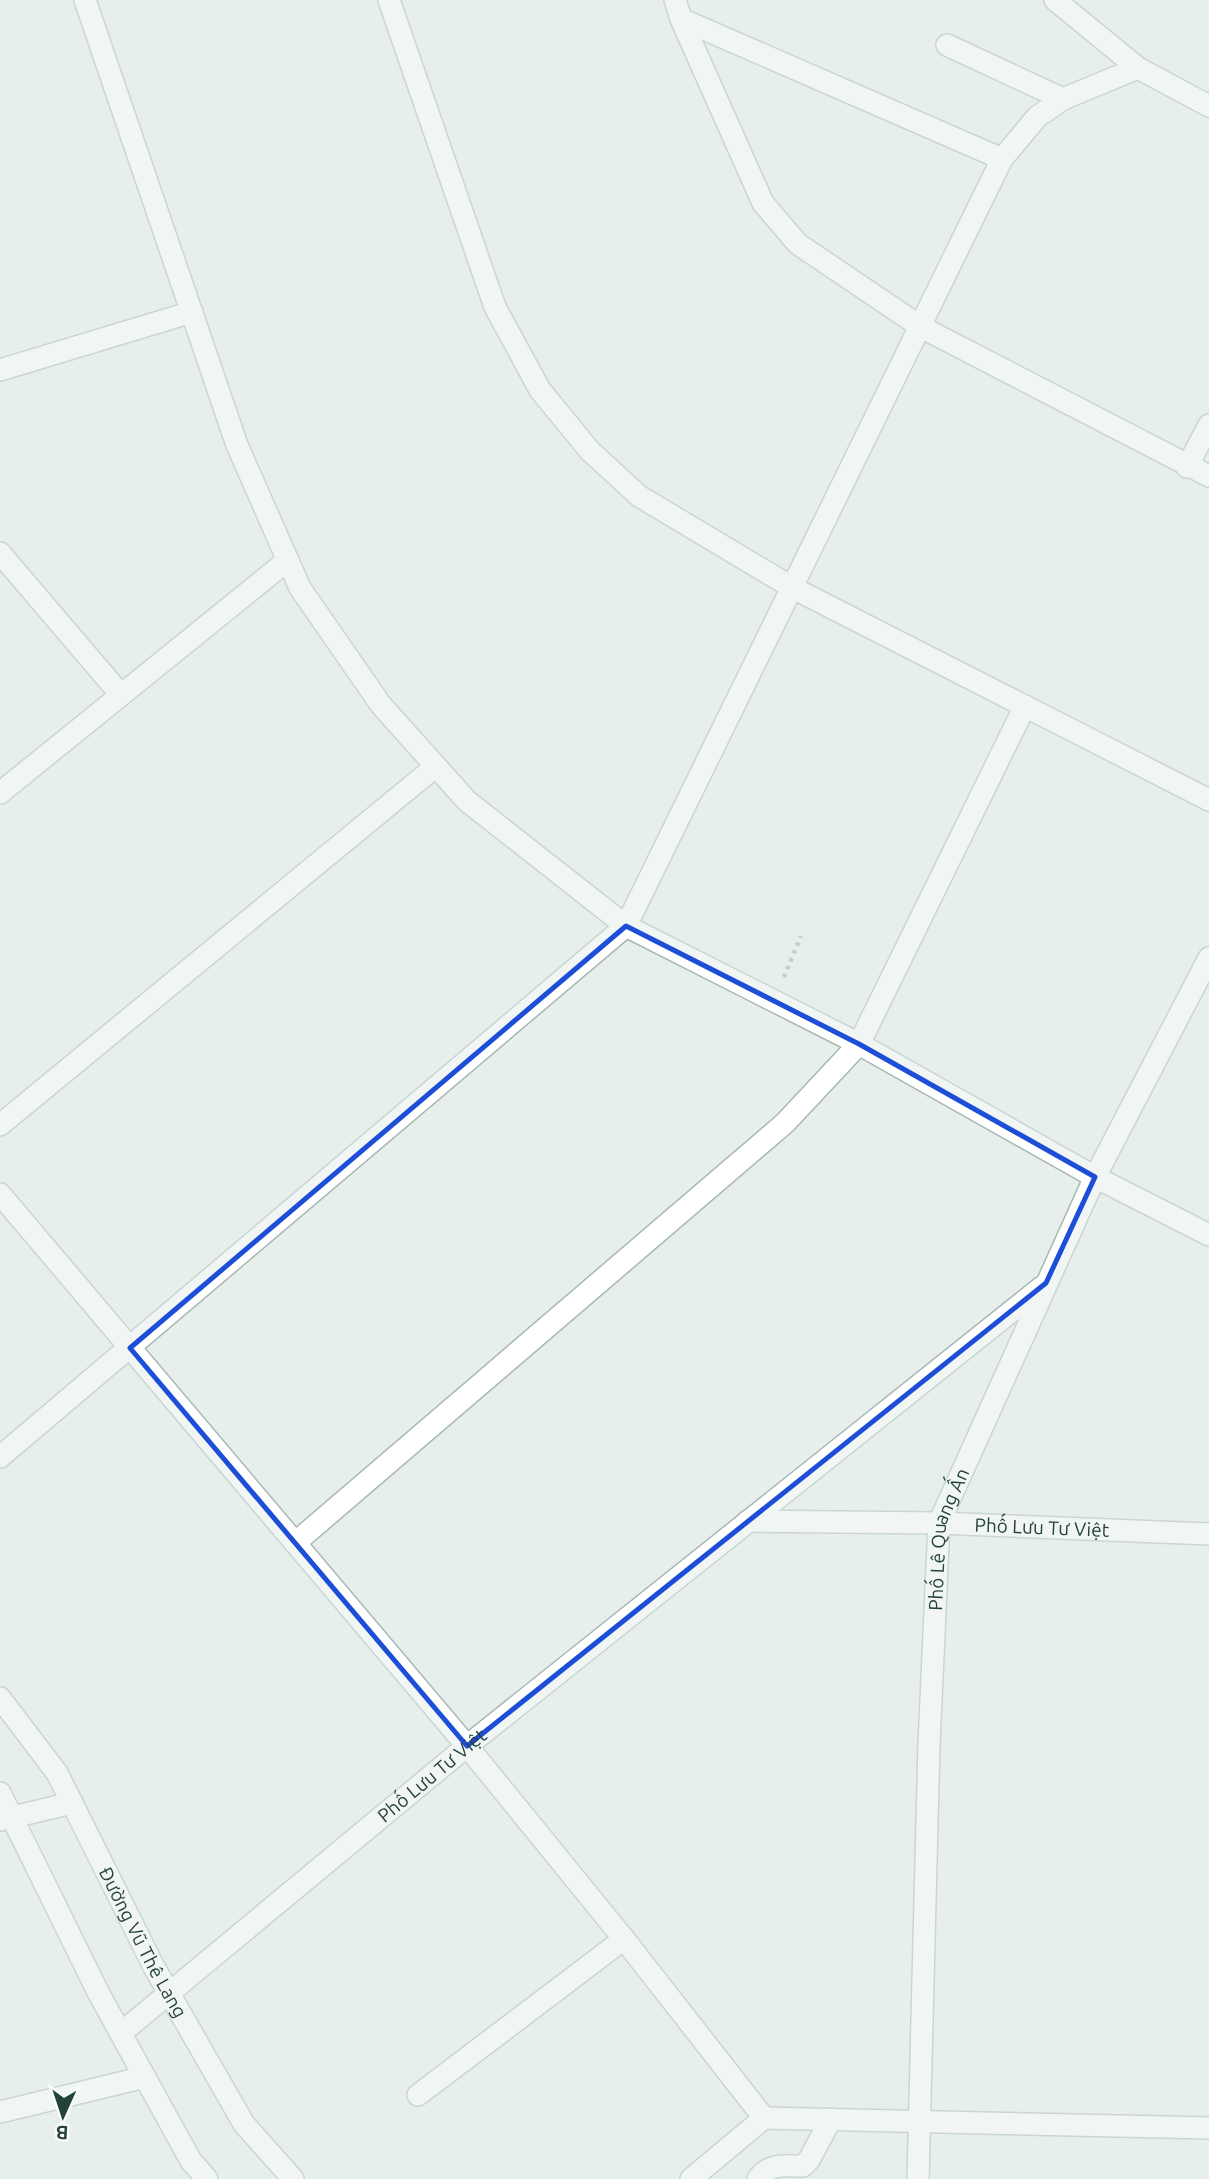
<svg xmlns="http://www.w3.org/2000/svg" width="1209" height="2179" viewBox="0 0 1209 2179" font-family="Ubuntu,sans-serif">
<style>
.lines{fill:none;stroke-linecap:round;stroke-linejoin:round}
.minor-casing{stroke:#a8b8b2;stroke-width:24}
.path{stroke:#86b3a5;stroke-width:4.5;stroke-dasharray:3.5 5;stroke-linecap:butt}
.minor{stroke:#fff;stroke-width:21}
.marked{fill:none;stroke:#1d4ed8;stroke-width:5;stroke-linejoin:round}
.labels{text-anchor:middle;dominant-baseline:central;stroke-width:6;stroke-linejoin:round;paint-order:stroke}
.street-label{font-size:19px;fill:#24423a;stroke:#f7fbf9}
</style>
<rect width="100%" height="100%" fill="#e6efeb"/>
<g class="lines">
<defs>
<g id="minor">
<path d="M85,0l152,445 63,143 81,117 86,96 159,125 233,118 236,133 114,58"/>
<path d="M389,0l106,307 45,83 50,61 49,45 154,92 416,212"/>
<path d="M675,0l6,19 82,184 35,41 123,83 288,149"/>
<path d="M1055,0l83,68 71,38"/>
<path d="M681,19l321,140"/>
<path d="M947,45l116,54"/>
<path d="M0,370l192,-58"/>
<path d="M1187,467l22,-42"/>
<path d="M0,553l121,142"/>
<path d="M0,793l288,-233"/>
<path d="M0,1125l435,-358"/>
<path d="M0,1194l467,552 157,193 140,179"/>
<path d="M0,1457l626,-531 376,-767 35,-42 26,-18 75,-31"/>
<path id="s1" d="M748,1521l191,2 270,11"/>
<path d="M295,1543l490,-420 74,-79 166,-338"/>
<path id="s2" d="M0,1698l57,75 97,194 90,157 49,55"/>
<path d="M0,1793l99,201 92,167 16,18"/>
<path d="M0,1820l72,-17"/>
<path id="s3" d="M121,2033l346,-287 575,-459"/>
<path d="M418,2095l206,-156"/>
<path d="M0,2112l145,-35"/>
<path d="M691,2179l73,-61 445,10"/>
<path d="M758,2179c11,-16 27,-13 45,-13l6,-6 22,-41"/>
<path id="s4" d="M918,2179l11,-435 10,-221 156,-346 114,-219"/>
</g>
</defs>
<use href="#minor" class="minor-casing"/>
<path class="path" d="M784,977l17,-41"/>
<use href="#minor" class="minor"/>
</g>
<path d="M0 0H1209V2179H0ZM626,926l233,118 236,133 -49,106 -579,463 -337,-398z" fill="#e6efeb" fill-opacity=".55" fill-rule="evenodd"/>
<path class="marked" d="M626,926l233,118 236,133 -49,106 -579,463 -337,-398z"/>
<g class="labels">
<g class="street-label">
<text stroke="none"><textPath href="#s1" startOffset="294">Phố Lưu Tư Việt</textPath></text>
<text stroke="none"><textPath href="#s4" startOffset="642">Phố Lê Quang Ấn</textPath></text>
<text stroke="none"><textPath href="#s3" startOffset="404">Phố Lưu Tư Việt</textPath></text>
<text stroke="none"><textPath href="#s2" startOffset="284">Đường Vũ Thê Lang</textPath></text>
</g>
</g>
<g transform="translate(63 2116) rotate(183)" stroke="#f7fbf9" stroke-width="5" paint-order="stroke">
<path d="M0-5L12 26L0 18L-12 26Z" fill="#24423a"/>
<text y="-10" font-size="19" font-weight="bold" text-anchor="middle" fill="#24423a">B</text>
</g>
</svg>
